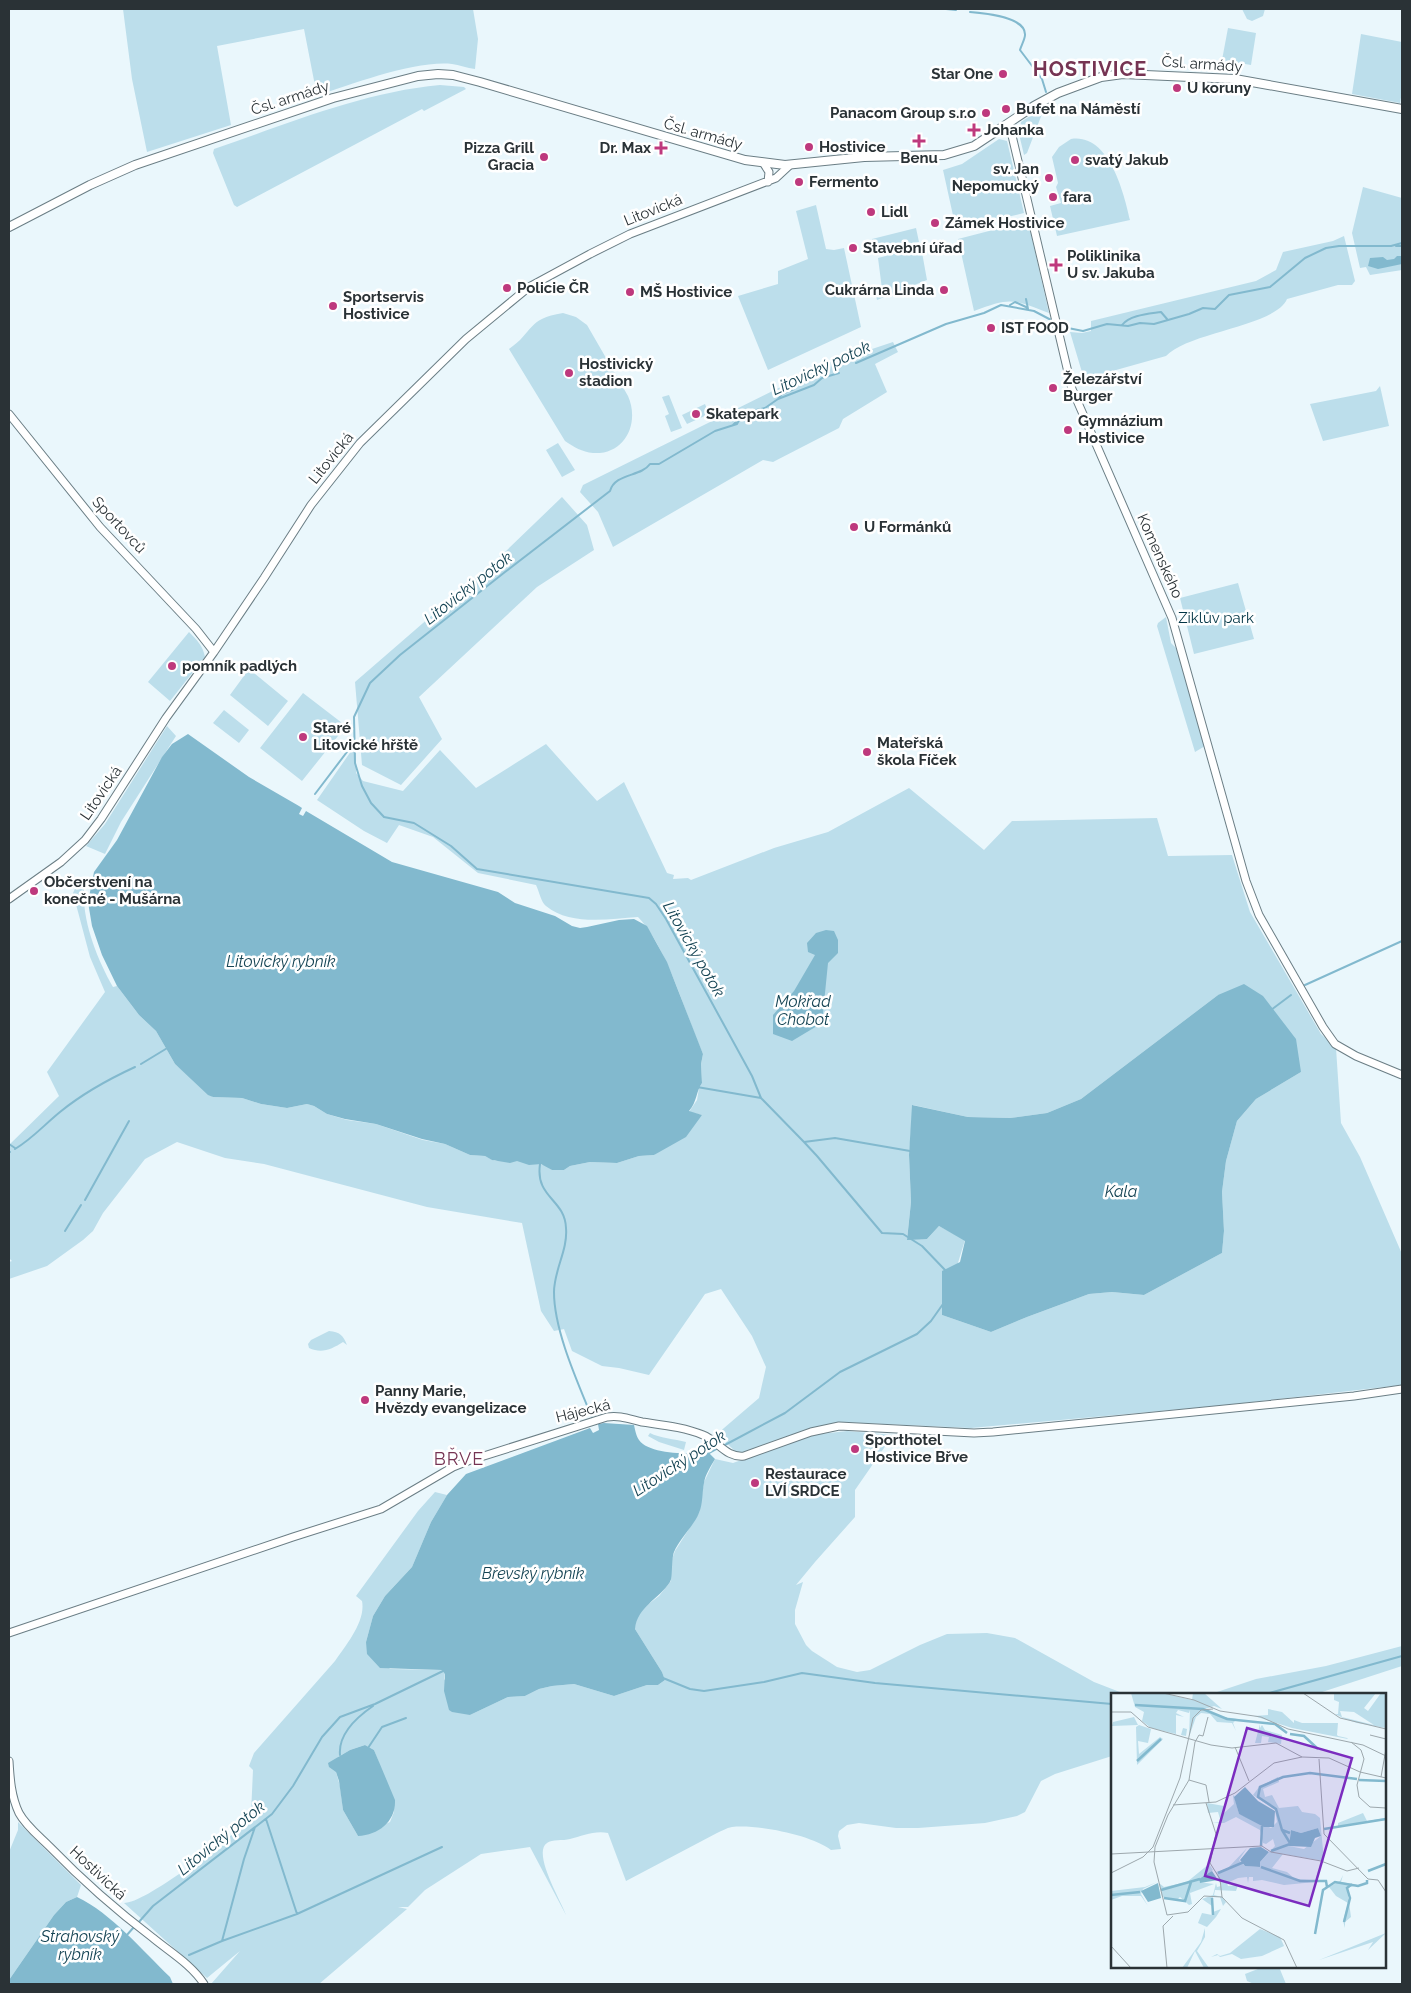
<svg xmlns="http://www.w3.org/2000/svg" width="1411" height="1993" viewBox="0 0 1411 1993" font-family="Raleway,sans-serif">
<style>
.green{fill:#bcdeeb;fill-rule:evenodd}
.water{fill:#82b9ce}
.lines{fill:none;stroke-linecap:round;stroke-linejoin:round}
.stream{stroke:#82b9ce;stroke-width:2}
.tertiary-casing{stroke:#6b7e85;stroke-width:9}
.secondary-casing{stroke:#6b7e85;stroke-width:10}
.tertiary{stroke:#fff;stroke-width:7}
.secondary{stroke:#fff;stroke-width:8}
.poi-dot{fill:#be397d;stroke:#fff;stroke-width:2}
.labels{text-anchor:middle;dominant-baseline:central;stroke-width:5;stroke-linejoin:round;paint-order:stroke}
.street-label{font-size:15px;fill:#2a3236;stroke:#fff}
.poi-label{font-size:15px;font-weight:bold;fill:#2a3236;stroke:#fff;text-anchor:start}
.park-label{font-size:15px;fill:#023545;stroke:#fff}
.water-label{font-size:16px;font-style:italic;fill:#154454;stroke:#fff}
.quarter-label{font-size:18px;letter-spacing:1px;fill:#763453;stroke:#fff}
.district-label{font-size:20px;font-weight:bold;letter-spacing:1px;fill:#763453;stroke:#fff}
.inset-river{fill:none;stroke:#82b9ce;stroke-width:2.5}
.inset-road{fill:none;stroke:#9da8ad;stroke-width:1}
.view{fill:#7b2cbf;fill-opacity:0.15;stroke:#7b2cbf;stroke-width:2.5}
.inset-edge{fill:none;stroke:#2a3236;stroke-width:2.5}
</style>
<rect width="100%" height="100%" fill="#eaf7fc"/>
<path class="green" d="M123,9h350l5,30 -3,30c-8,-1 -16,-4 -23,-5 -35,-4 -101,20 -135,32l-13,-67 -87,17 14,79 -84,27 -15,-73z
M1242,9h23l-2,7 -11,5 -5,-2z
M1228,28l28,5 -5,32 -29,-5z
M1361,34l41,8v50l-2,11 -48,-9z
M440,85l24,2 2,2 -42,22 -2,-2 -185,98 -3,-2 -21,-52 1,-4c73,-25 149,-57 226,-64z
M1045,106l-18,47 -3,2 -5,-21 2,-12z
M999,139l8,2 17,72 -68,16 -13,-59 19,-6z
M1071,139c38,-6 53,54 59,81l-73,16 -7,-30 11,-3 -5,-16 2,-4 -6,-26 7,-10z
M1363,187l39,11v72l-32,5 -4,-8 -6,1 -8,-35z
M816,205l10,44 8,1 10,-2 17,79 -93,43 -30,-74 40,-12v-13l30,-12 -12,-48z
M1028,221l21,92c-36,-14 -38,-16 -75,-2l-16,-72z
M916,228l3,14 -40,10 -4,-2 -3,-11z
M1344,236l11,45 -3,4h-14l-51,14c-11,27 -99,33 -121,57l-82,23 -14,-47 12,1 9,-2v-10l165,-40 20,-11 7,-18 50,-11z
M921,247l6,33 -50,20 -2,-9 7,-2 -4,-31z
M563,313l13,4 11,8 41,71c12,27 -3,59 -35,57 -11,-1 -19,-6 -28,-12l-56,-92c25,-17 17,-30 54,-36z
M893,342l5,10 -23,12 12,28 -44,27 -4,9 -66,34 -10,-2 -150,87 -15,-35 -18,-20 3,-7 274,-136 12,1z
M1380,386l9,40 -66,15 -13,-37 66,-13z
M669,395l13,33 -11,4 -6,-16 4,-2 -7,-17z
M705,404l4,10 -22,10 -5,-9z
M558,443l17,27 -13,7 -16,-27z
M562,497l25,28 7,25 -57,37 -118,110 23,42 -41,46 -39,-20 -7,-83 150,-130z
M1238,583l16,56 -60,15 -14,-56z
M1166,617l5,26 8,8 26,95 -10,6 -38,-126 1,-3z
M189,632c8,8 14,14 16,25l-35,44 -22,-19z
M249,669l39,32 -20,25 -38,-31z
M303,693l43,33 -44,55 -42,-33z
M224,710l25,20 -10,13 -26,-20z
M167,726l9,10 -55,86 -16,32 -19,-8 19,-22z
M356,744v29l7,8 40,10 37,-41 36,38 70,-44 51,57 27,-19 43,91 7,2 -1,4 15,-1 3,2 83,-32 54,-16 81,-44 75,62 28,-29 145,-3 11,38 64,-1 18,57 71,122 15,14 5,75 19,34 42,97v131l-175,20 -256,23 -132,-6 -28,7 -67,24 -8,-1 -19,-18 42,-36 7,-31 -14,-31 -31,-47 -16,5 -56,81 -30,-7 -17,-2 -30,-15 -8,-22 -10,2 -13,-20 -19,-88 -95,-16 -163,-43 -39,-6 -48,-16 -32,17 -42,54 -10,18 -10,9 -36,26 -38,13v-17l3,-1 -3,-3v-113l50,-49 -12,-24 58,-80 -15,-35 -17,-64 6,-13h6c-6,34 11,77 28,107l4,-1 22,29 17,16 19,33 38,33 29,1 19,6 26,4 20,-4 7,2 13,8 20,6 29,4 47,16 22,4 25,11 15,1 10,5 22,-1 28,5 7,5h12l6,-4 20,-4 27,1 22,-7 15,-1 48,-40 -13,-3 8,-12 2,-12 3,-5 -1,-19 2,-10c-18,-40 -35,-106 -65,-137 -29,2 -68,9 -92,-11 -5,-4 -7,-15 -10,-21l-58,-12 -45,-36 -34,-12 -12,18 -23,-12 -47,-31zM1218,995l83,77 -45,27 -19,22 -11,40 -4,31 2,39 -2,22 -78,42 -32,-3 -23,2 -62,23 -36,15 -49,-17 23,-75 -26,-14 -12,13h-20l4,-37 -2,-47 4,-50 55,12 42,1 37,-5 34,-14z
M329,1331c11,1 14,4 18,14l-4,-3c-11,7 -21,12 -34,6l-1,-4 3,-4z
M847,1431l46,4 -38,55v27l-40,45 -19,23 7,-3 -8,28v14l11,21 6,6 25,16 20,5 13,-2 50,-25 27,-11 40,-1 28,5 79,44 31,12h-13v62l-57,18 -14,7 -16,31 -8,4 -32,7 -67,5h-22l-37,-5 -12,2 -8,6 -1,5 3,13 -10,1c-19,-15 -75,-26 -99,-23 -6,1 -10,4 -15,6l-91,48 -18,-48c-13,-3 -26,3 -38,6 -7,2 -18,0 -23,4 -15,10 14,58 19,72l-36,-68 -49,7 -56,36 -17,17h-10l9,2 -88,75h-108l29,-33 -33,27 -83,-75c22,0 97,-60 118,-76l9,-13 2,-44 -4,-4 5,-13 81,-92c11,-16 31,-40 27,-60l-6,-5 62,-85 17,-19 12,3 -16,27 -19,45 -27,29 -12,20 -7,26 24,27 52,1 3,3 -1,6 26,36 38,-18 17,-1 14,-7 13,-3 22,-2 40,12 33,-11h11l7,-5 -3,-8 -27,-43v-7l6,-12 18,-14 12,-15v-19l4,-11 24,-38 5,-31 11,-23 18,4 79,-28zM365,1745l9,5 4,10 16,52 -4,10 -32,14 -15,-26 -3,-24 -4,-14 2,-15 12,-7z
M650,1433c9,5 25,6 36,9l-2,8 -25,-8 -11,-6z
M1402,1646v20l-86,28h-105l45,-15 70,-13z
M18,1822l63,63 -4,12 -11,5 -12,13 -45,65v-128l9,-22z
M1263,1967h16l7,17h-32l-7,-3 -2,-7z"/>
<path class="water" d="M1397,256h5v8l-24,5 -10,-3 2,-8 13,-1 4,3 7,-1z
M188,734l61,43 50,29 3,2 -3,6 4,2 3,-5 86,51 106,30 17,11 40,13 17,10 8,2 7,-1 32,-7 15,-1 13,7 20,36 36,92 -2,10 1,19c-6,8 -5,19 -13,28l13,4 -16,22 -32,18 -15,1 -22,7 -27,-1 -20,4 -6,4h-12l-11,-6 -12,1 -12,-4 -7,2 -18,-3 -7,-4 -15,-1 -25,-11 -23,-5 -46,-15 -31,-5 -18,-5 -13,-8 -7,-2 -20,4 -26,-4 -19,-6 -29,-1 -5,-2 -33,-31 -19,-33 -17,-16 -22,-29 -15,-31 -10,-29 -4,-24 6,-30 23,-32 45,-83 10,-13z
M826,930l8,1 4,9v13l-10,10 -6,60 -30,18 -19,-7v-19l21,-24 21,-36 -7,-3 -1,-9 9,-10z
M1244,984l19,12 33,43 5,33 -45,27 -19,22 -11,40 -4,31 2,39 -2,22 -78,42 -32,-3 -23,2 -62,23 -36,15 -49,-17v-44l18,-9 5,-21 -26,-15 -12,13 -20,1 4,-38 -2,-47 3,-50 56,12 42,1 37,-5 34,-14 137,-104z
M604,1423l30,2c1,4 2,11 5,15 10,15 54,14 70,13l6,6c-4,7 -10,16 -11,24 -2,10 -1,20 -5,30 -6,14 -19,25 -25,39 -3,8 -1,26 -4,30 -11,17 -33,25 -35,47l27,43 3,8 -7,5h-11l-33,11 -40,-12 -22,2 -13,3 -14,7 -17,1 -38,18 -18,-3 -3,-2 -5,-19 1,-17 -3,-4 -62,-2 -13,-14 -1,-12 7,-26 12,-20 27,-29 19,-45 16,-27 19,-21 124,-46 3,5 6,-3 -1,-6z
M365,1745l9,5 21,50c1,21 -16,35 -37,36l-15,-26 -4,-29 -3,-9 -7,-5 -1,-4 22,-13z
M77,1897c34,16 66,54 93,80l3,7h-164v-4l45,-65 12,-13z"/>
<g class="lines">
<path class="stream" d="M946,9l10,1
M970,12c13,1 56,5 55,23 0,4 -4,11 -5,15l22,29 4,13
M1396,246h6
M1026,299l2,10
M1010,305l5,-3 11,5 2,3
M1060,324l8,4 15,3 24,-7 21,2 12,-3 14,1 35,-10 14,-6 12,1 14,-14 41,-8 35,-29 21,-10 13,-2h52l11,-3
M1122,325c8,-10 26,-11 39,-13l6,7
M856,363l90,-39 38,-11 17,-8 33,6 19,10
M839,373l-17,5 -8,7 -36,14 -13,9 -17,4 -8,6 -3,6 -22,7 -56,33h-9c-9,13 -35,9 -40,27l-105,81 -105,83 -30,28 -16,34 1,46 7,23 9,17 13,14 30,6 37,23 26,23 172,29 7,6 10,15 86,157 9,22 43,44 31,-4 75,13
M778,399l4,-5 12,-5
M733,425l7,-7
M315,794l38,-50
M1305,985l97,-44
M1271,1010l20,-15
M141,1064l28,-17
M697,1087l64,11
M804,1142l13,14 65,77 21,1 19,12 24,25
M9,1144l6,4
M15,1149c17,-10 29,-24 45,-37 22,-18 49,-33 75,-45
M9,1152h1
M540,1164c-5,34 25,35 26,64 2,22 -12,42 -12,64 0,39 24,91 39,128
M85,1200l44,-79
M65,1231l16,-26
M723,1446l62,-33 55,-41 77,-38 14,-13 12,-17
M707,1454l11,-6
M663,1678l27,11 14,2 60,-9 38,-9 73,10 237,21
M1266,1694l136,-38
M368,1748l14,-21 24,-9
M340,1755c-2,-21 17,-38 33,-49
M297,1914l145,-67
M138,1923l15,-17 119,-92 21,-28 29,-49 18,-20 35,-13 68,-33
M126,1936l8,-9
M222,1941l75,-27 -31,-95
M189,1955l33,-14 22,-82 11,-32"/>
<defs>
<path id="tertiary" d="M1009,123l63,266 100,229 74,263 13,34 64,112 12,17 21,12 46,19
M764,164l5,8 -1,10
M9,414l91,113 96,102 18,23
M9,899l52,-37 24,-22 16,-21 65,-101 48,-66 50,-74 47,-73 49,-62 106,-104 63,-52 61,-33 40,-20 146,-56 14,-13
M9,1633l284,-96 88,-28 72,-42 15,-6 139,-44c13,-2 22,2 35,5 20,3 42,5 61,13 15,6 23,23 41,21l67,-24 28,-6 135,7 19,-1 361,-36 48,-7
M9,1761c1,17 2,35 10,52 7,13 20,23 31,34 32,33 66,63 103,91 17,14 39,27 51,46"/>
<path id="secondary" d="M9,227l81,-42 45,-20 198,-67 85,-22 20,-2 15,1 27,7 265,78 40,5 79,-8 80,-2 30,-9 60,-40 24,-13 43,-16 22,-3 112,5 167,30"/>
</defs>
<use href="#tertiary" class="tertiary-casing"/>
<use href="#secondary" class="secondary-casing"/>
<use href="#tertiary" class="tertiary"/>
<use href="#secondary" class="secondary"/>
</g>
<g class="poi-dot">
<circle cx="1003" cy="74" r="5"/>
<circle cx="1177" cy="88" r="5"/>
<circle cx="1006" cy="109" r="5"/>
<circle cx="986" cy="113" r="5"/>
<path d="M971.5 122.5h5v5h5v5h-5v5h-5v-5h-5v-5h5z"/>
<path d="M916.5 133.5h5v5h5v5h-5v5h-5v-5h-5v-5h5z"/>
<circle cx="809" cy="147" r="5"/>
<path d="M658.5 140.5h5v5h5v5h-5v5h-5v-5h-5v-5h5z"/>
<circle cx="544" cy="157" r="5"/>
<circle cx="1075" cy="160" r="5"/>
<circle cx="1049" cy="178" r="5"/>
<circle cx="799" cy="182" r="5"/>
<circle cx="1053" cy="197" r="5"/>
<circle cx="871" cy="212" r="5"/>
<circle cx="935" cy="223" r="5"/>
<circle cx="853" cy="248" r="5"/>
<path d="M1053.5 257.5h5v5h5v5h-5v5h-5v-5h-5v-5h5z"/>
<circle cx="507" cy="288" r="5"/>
<circle cx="944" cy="290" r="5"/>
<circle cx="630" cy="292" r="5"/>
<circle cx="333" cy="306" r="5"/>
<circle cx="991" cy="328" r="5"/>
<circle cx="569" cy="373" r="5"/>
<circle cx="1053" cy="388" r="5"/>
<circle cx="696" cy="414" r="5"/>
<circle cx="1068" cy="430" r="5"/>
<circle cx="854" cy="527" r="5"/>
<circle cx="172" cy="666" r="5"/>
<circle cx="303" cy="737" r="5"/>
<circle cx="867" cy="752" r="5"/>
<circle cx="34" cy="891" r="5"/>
<circle cx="365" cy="1400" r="5"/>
<circle cx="855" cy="1449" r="5"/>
<circle cx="755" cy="1483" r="5"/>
</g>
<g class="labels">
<g class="street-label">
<text transform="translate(1202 64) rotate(4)">Čsl. armády</text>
<text transform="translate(290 98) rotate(-18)">Čsl. armády</text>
<text transform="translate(703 134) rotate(16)">Čsl. armády</text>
<text transform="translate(653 210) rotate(-22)">Litovická</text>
<text transform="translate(331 458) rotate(-51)">Litovická</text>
<text transform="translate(119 525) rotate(47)">Sportovců</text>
<text transform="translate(1160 556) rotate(66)">Komenského</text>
<text transform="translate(101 793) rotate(-56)">Litovická</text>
<text transform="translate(583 1411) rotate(-14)">Hájecká</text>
<text transform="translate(98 1873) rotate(43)">Hostivická</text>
</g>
<g class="poi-label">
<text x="993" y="74" text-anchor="end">Star One</text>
<text x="1187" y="88">U koruny</text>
<text x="1016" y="109">Bufet na Náměstí</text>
<text x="976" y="113" text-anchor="end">Panacom Group s.r.o</text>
<text x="984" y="130">Johanka</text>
<text x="819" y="147">Hostivice</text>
<text x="534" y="148" text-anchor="end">Pizza Grill<tspan x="534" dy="17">Gracia</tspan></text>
<text x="651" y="148" text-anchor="end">Dr. Max</text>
<text x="919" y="158" text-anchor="middle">Benu</text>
<text x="1085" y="160">svatý Jakub</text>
<text x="1039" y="169" text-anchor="end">sv. Jan<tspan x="1039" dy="17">Nepomucký</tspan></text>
<text x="809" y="182">Fermento</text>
<text x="1063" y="197">fara</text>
<text x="881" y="212">Lidl</text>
<text x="945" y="223">Zámek Hostivice</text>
<text x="863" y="248">Stavební úřad</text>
<text x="1067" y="256">Poliklinika<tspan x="1067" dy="17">U sv. Jakuba</tspan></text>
<text x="517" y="288">Policie ČR</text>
<text x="934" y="290" text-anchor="end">Cukrárna Linda</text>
<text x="640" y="292">MŠ Hostivice</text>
<text x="343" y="297">Sportservis<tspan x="343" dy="17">Hostivice</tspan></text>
<text x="1001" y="328">IST FOOD</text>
<text x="579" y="364">Hostivický<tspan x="579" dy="17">stadion</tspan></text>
<text x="1063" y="379">Železářství<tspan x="1063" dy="17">Burger</tspan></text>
<text x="706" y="414">Skatepark</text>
<text x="1078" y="421">Gymnázium<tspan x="1078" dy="17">Hostivice</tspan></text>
<text x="864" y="527">U Formánků</text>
<text x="182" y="666">pomník padlých</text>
<text x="313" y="728">Staré<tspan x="313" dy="17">Litovické hřště</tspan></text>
<text x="877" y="743">Mateřská<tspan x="877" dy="17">škola Fíček</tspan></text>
<text x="44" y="882">Občerstvení na<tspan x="44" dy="17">konečné - Mušárna</tspan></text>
<text x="375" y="1391">Panny Marie,<tspan x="375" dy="17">Hvězdy evangelizace</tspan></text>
<text x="865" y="1440">Sporthotel<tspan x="865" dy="17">Hostivice Břve</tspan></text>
<text x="765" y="1474">Restaurace<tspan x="765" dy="17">LVÍ SRDCE</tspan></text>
</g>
<g class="park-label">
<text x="1216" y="618">Ziklův park</text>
</g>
<g class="water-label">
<text transform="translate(821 368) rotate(-25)">Litovický potok</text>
<text transform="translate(468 588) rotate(-38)">Litovický potok</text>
<text transform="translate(694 949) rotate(60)">Litovický potok</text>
<text x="281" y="961">Litovický rybník</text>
<text x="803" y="1001">Mokřad<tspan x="803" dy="18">Chobot</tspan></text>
<text x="1121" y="1191">Kala</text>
<text transform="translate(679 1463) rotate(-33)">Litovický potok</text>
<text x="533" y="1573">Břevský rybník</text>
<text transform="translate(221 1838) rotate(-39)">Litovický potok</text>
<text x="80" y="1936">Strahovský<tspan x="80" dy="18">rybník</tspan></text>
</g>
<g class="quarter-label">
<text x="459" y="1458">BŘVE</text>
</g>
<g class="district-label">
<text x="1090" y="69">HOSTIVICE</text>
</g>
</g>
<g transform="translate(1111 1693)">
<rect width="275" height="275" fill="#eaf7fc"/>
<path d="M20,0h31l30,7 1,-7h11l18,16 -8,-3 -9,3 14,7 18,3 -4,4 3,8 -4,-8 -15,-1 -7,-8 -9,-1 -5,4 -7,20 1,-27 -1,3 -11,-3 -2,3 8,4 -8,-2v19l5,1 2,-7 4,1 -1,7 -10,-2 -25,-6 -9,-7 2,-9 -9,-5zM223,0h42l-12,15 4,3 13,-18h5v35l-29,-5 -12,-4 -10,-5h3l1,-12 -5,-2zM229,18l14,1 20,13 -32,-8zM157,16l14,3 12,11v-3l8,3h36l-1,12 1,1 9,2 1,1 -56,-11 -38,-12 14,-1zM23,24l4,8 -26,1 1,-4zM149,31v4l2,-3 3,5 17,5 -1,9 -13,-2 1,-5 -7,-1 -1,7h-6zM28,32l12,4 -3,14 -10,-2 1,13 21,-17 3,2 -26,26 -1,-38zM167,84l1,5 -16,7 2,8 7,-2 7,13 19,-2 4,6 13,2 5,4 4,43 -41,-7 -11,14 15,4 8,7 30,2 -41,4 -22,-5 -9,1v-4h-4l-1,6 -1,-6 -9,1 -11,5 1,3 10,-1 -2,6 -21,-1 -1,5 8,2 4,5 -3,4 -3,-9h-7v15l8,-3 -5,8 -9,10 -9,-4 4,-10 10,2v-9l-10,-7 11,-4 3,-12 1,4 4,-1 -5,-14 11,-3 20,-21 -8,12 6,6 15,1v-5l15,-16 -2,-7 -7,5 -3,-1 -3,-13 -24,-13 -12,6h-12l9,-1 -3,-10 -10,1 -1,-10 17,3 -1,8 11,-10 -1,-8 1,-1 5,19 32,14 6,-6 -2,-12 -22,-15 6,-8zM207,135l3,8 -17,13 -15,-3 2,-16 10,3zM252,120l4,8 19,-3v2l-48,6v-3zM98,171l4,6 -14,12 15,2 -24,9 2,11 -3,1 -9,-8 -3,3 -15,-3 -3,-14 5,4 23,-5zM232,182l-2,7 17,3 -11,3 4,29 -6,5v6l-2,-7 5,-18 -12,-7 -7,-9 11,-6zM46,189l-14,7 -2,5 7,12 -7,-10h-19l-11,4v-9l34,-4zM94,235v9l-8,14 12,17h-5l-9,-17 -8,17h-5l19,-26zM149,236l20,8 4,9 -22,10 -21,3 -9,-5 -12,3 -2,-2 -7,2 6,-3 3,2 10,-3zM275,240l-18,17 5,-8 -54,18z" fill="#bcdeeb" fill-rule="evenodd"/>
<path d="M134,94l13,14 17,10 -1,16h-10l-25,-13 -5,-17zM207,135l3,8 -6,2 -4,9 -22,-1 2,-16 10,3zM150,154l8,5 -9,10v5l-15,-1 -5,-6 10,-12zM101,178l6,9 -18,3 -1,-4zM47,190l3,15 -13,4 -7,-11z" fill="#82b9ce"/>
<path class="inset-river" d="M24,12l68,4 24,10 48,5 12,9M179,41l14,2 14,13M26,68l24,-22M248,87l27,1M213,136l62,-10M171,137l8,13M179,140l-8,-3 -6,-21 -18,-12 2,-10 23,-10 27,-4 47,6M150,153l1,-20M160,158l19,-7M150,174l39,14h26l1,6M257,178l18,-7M107,180l26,-11M50,197l39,-11M0,202l29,-3M53,205l21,3 6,-19M101,205l1,17M233,229l6,-24 -3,-10 5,-4M204,241l8,-44 12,-8 23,4 9,-3v-3"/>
<path class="inset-road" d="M52,0l31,7 26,11 41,6 27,12 75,16 23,11M192,0l37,25 46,11M0,19h20l17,15 63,18 21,3 44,-5 26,14 27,1 31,14 26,6M259,42l16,4M92,43l-4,-1 -4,7 -6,38 -21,35 -13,32 -1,15 13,53 21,-3 16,-16 18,1M92,43l5,-19M240,49l10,8 3,9 -7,26 2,12 11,10 16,1M124,54l14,34M208,66l5,75 44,45 10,1 8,12M270,84l5,-28M78,87l17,5 3,17M95,110l10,31 -6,29 10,16 2,18M62,112l43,-3 19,-9 39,-30 28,-6M0,161l151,-8 9,6 50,9 26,10 12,-3M0,180l32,-16 10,-10 27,-69 13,-60 8,-8 12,-1M111,204l20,21 42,22 13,28M0,253l20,22M56,275l-4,-42 10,-10"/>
<path class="view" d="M136,35l105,30 -43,148 -104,-30z"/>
<rect width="275" height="275" class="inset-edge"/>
</g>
<rect width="1411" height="1993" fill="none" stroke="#2a3236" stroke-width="20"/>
</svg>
